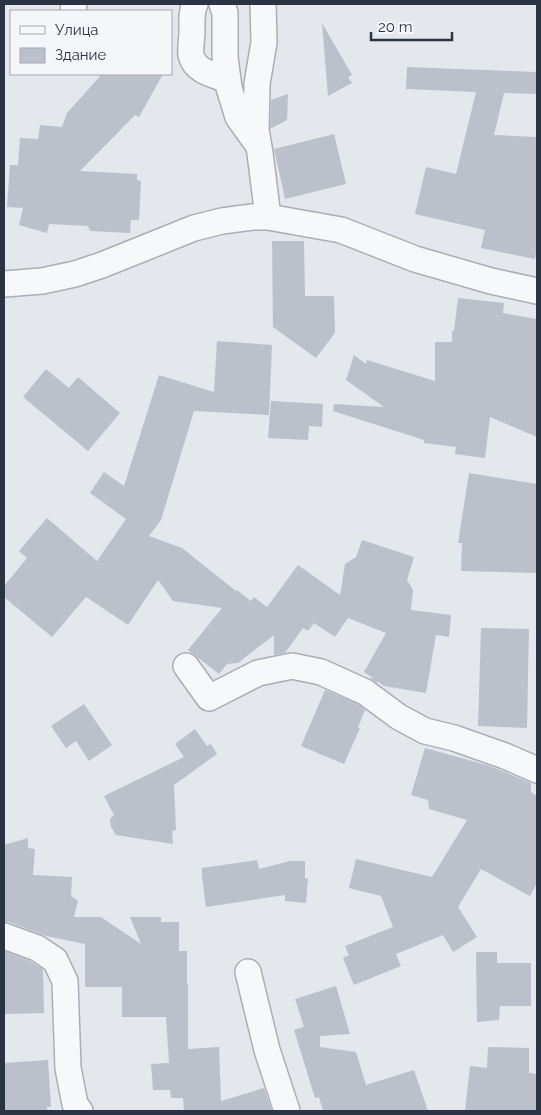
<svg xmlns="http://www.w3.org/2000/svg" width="541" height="1115" viewBox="0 0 541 1115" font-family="Raleway,sans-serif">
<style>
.building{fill:#bbc0ca}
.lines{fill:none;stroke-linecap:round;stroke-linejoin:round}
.street-casing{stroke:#a9aeb7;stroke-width:28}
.street{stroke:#f7f8fa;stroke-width:25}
</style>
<rect width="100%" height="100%" fill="#e4e7ec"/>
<path class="building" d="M322,23l30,52 -4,2 4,6 -24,13z
M407,67l130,5v22l-33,-1 -10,42 43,2v110l-2,12 -54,-11 4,-18 -70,-16 11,-47 30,7 20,-82 -70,-3z
M102,74h61l-24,43 -4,-2 -55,56 57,3v6l4,1 -2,39h-8l-1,13 -40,-2 -2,-5 -39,-2 -2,9 -28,-8 4,-17 -16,-1 3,-42h8l2,-27 18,1 2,-14 22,2 5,-14z
M288,94l-1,26 -17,9 1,-29z
M334,134l12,50 -61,15 -11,-50z
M272,241h32l1,55h29l1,37 -19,25 -43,-31z
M458,298l46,5 -1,10 34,6v118l-47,-20 -5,41 -30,-4 1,-7 -32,-4v-3l-91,-29 1,-7 50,3 -38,-27 8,-25 12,9 1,-4 68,21v-39h17v-11h2z
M217,341l55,4 -3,70 -75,-4 -33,109 -12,16 33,12 54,43 1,-1 14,11 3,-4 13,10 31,-42 42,30 5,-31 11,-7 6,-17 52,17 -7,23 6,10 -2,20 40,5 -2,22 -13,-2 -10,58 -42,-7 -7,-5v2l-7,-5h3l-9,-6 22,-39 -38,-15 -13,19 -21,-14 -6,8 -5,-3 -18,25 -11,2v-20l-36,28 -11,1 -8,10 -31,-24 34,-42 -49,-7 -15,-21 -30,45 -42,-28 -34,40 -48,-40v-11l23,-28 -8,-7 28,-33 50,43 29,-42 -36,-26 14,-21 20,14 35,-111 55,17z
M46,369l23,19 9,-11 42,36 -32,38 -65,-54z
M271,401l52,3 -1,23 -13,-1 -1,14 -40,-2z
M469,473l68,11v89l-76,-2 1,-28h-4z
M481,628l48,1 -2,99 -49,-2z
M325,690l33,14 7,6 -7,17 2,1 -16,36 -43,-18z
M84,704l28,41 -23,16 -13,-20 -10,7 -15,-22z
M195,729l12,17 4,-2 6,10 -43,31 2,45 -4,1 1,13 -57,-9 -5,-8 -1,-8 4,-4 -10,-19 80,-39 -9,-13z
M425,748l65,18 41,17v9l6,4v87l-7,13 -49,-27 -23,38 19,30 -24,15 -10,-17 -47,19 5,12 -47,19 -11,-27 6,-3 -4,-9 48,-19 -12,-31 -32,-8 7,-29 76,18 35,-57 -38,-11 -1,-9 -17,-5z
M28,838v10l7,1 -2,26 39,2 -1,19 7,5 -4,16h27l40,27 -11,-27h31v5h18v29h8v33h1v65l31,-2 2,54 43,-13 8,23h-88l-1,-13h-12l-1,-8h-17l-2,-26 18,-1 -3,-46h-44v-30h-37v-43l-39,-8 -37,-14h-5v-77z
M257,860l2,9 31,-8h15v17l3,1 -2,24 -21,-2v-6l-79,12 -4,-30v-9z
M4,951l26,10 13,8 1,44 -40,1z
M476,952h21v11h34v43h-31l-1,14 -22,2z
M336,986l14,48 -30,2v11l36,5 10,33 48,-15 14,41h-105l-4,-14 -4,1 -21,-68 10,-3 -9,-28z
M488,1047l41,1v25l8,1v37h-72l5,-45 17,2z
M48,1060l3,47h-4v4h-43v-48z"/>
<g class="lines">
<defs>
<path id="street" d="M195,4c-4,8 -3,18 -3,27 0,8 -2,16 -1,24 4,17 23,20 37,25
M222,4l3,9v44l4,31 9,29 20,28
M263,4l1,38 -7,42 -1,46 4,23 8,64
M73,11l1,-7
M4,284l38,-3 33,-7 27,-9 92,-37 28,-7 30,-4h16l73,13 74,29 76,22 46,10
M186,666l23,32 49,-25 34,-7 29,6 44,20 34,25 26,14 29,7 51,18 32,14
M4,936l33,12 18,12 10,21 3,87 7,36 5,7
M248,972l19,78 20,61"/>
</defs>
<use href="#street" class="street-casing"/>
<use href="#street" class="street"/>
</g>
<rect width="541" height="1115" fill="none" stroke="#2b3445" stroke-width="10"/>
<rect x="10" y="10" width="162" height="65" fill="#f4f6f9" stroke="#a4a8b1"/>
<rect x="20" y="26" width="25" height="8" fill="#f7f8fa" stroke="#a4a8b1"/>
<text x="55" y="35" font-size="15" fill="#2b3445">Улица</text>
<rect x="20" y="48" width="25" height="15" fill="#bbc0ca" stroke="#a4a8b1"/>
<text x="55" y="60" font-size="15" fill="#2b3445">Здание</text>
<path d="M371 32v8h81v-8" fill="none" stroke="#2b3445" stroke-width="2.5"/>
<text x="378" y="32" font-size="15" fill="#2b3445" stroke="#f4f6f9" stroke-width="4" paint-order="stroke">20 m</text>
</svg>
